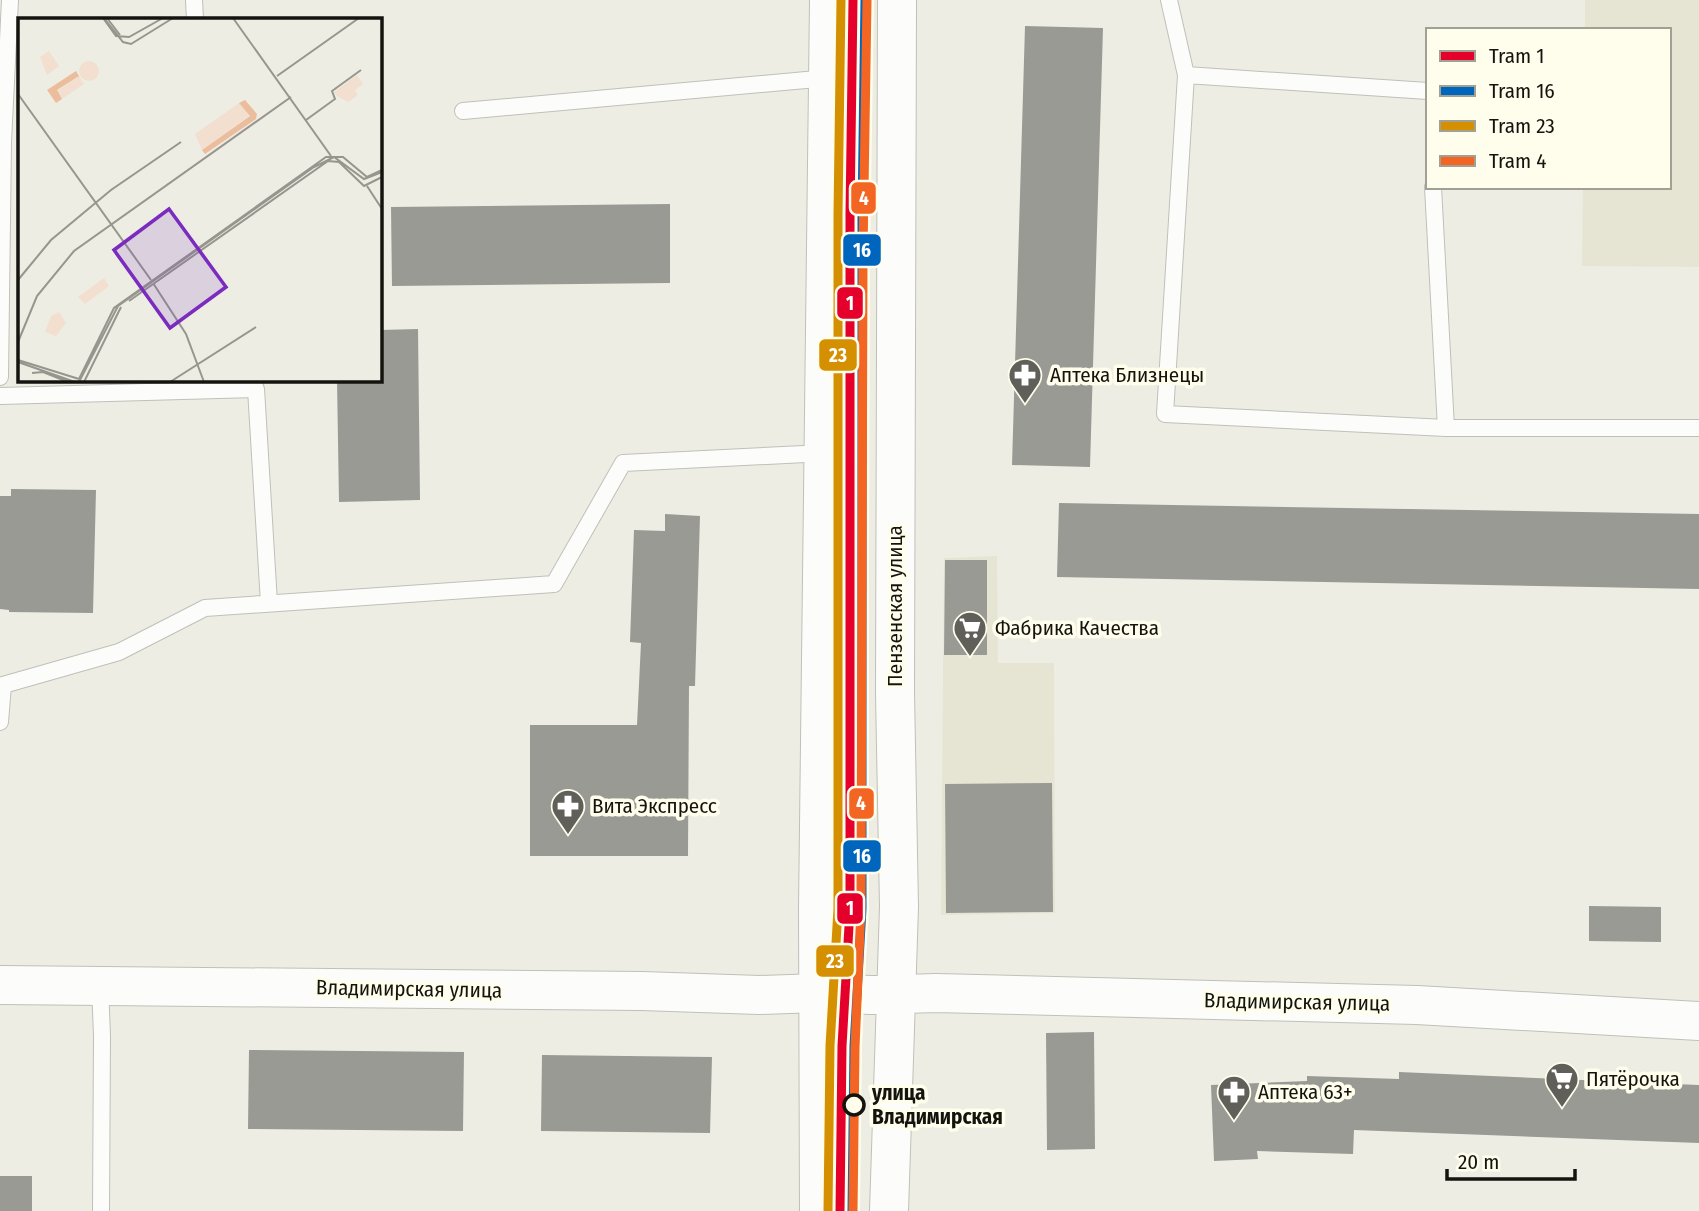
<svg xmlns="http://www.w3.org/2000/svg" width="1699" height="1211" viewBox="0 0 1699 1211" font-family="'Fira Sans Condensed',sans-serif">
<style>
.built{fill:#e6e5d4}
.building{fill:#999a94}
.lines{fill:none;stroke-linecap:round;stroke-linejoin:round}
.service-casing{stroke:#c0c0b9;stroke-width:18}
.tertiary-casing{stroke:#c0c0b9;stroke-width:40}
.secondary-casing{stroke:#c0c0b9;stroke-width:40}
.service{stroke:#fcfcfb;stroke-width:16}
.tertiary{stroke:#fcfcfb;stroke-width:38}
.secondary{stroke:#fcfcfb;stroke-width:38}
.tram-1-casing{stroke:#fffeed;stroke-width:14}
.tram-2-casing{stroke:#fffeed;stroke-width:14}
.tram-3-casing{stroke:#fffeed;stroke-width:14}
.tram-4-casing{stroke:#fffeed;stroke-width:14}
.tram-1{stroke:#e4002b;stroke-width:9}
.tram-2{stroke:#0065bd;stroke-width:9}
.tram-3{stroke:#d59002;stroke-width:9}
.tram-4{stroke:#f26522;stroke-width:9}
.stop-dot{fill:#fffeed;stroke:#14130e;stroke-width:3.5}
.labels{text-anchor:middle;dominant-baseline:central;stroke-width:7;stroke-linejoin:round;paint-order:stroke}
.poi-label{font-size:21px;fill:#14130e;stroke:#fffeed;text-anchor:start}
.street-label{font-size:21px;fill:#14130e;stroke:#fffeed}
.stop-label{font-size:21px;font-weight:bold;fill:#14130e;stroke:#fffeed;text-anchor:start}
.inset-road{fill:none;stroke:#96968e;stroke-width:2}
.view{fill:#7b2cbf;fill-opacity:0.15;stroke:#7b2cbf;stroke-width:3.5}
.inset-edge{fill:none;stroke:#14130e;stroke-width:3.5}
.line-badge{stroke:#fffeed;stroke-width:2.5}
.badge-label{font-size:19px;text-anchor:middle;font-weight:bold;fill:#fff}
</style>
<rect width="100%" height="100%" fill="#edede4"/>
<path class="built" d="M1585,0h114v267l-117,-1 1,-79h86v-157h-84z
M997,556l1,107h56l1,250 -114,2 3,-357z"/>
<path class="building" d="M1025,26l78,2 -13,439 -78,-2z
M670,204v79l-278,3 -1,-79z
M418,329l2,171 -81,2 -2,-122h43v-50z
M11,489l85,1 -3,123 -84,-1v-2l-9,-1v-113h11z
M1059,503l640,11v75l-642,-12z
M665,514l35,2 -5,170h-6l-1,170h-158v-131h107l4,-82 -11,-1 4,-112 31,1z
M945,560h42v95h-43z
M1052,783l1,129 -107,1 -1,-129z
M1589,906l72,1v35l-72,-1z
M1094,1032l1,117 -48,1 -1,-117z
M249,1050l215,2 -1,79 -215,-2z
M542,1055l170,2 -2,76 -169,-2z
M1399,1072l300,13v58l-345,-13 -1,24 -96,-3 1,8 -44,2 -3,-76 96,-4v-5l92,3z
M0,1176h32v35h-32z"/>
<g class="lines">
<defs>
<path id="service" d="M194,0l1,19
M1169,0l17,75 -21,339 281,14h253
M1186,75l242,16
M463,111l365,-33
M1433,187l13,241
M0,377l3,-235 7,-142
M0,396l256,-7 13,214
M0,722l3,-37 116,-33 86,-44 349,-24 69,-121 202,-10
M100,986l2,50 -1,175"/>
<path id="tertiary" d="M0,985l642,6 117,4 59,-2"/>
<path id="secondary" d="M818,993l53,2 65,-2 481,12 282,16
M819,1211l-1,-302 11,-909
M889,1211l10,-304 -4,-214 2,-693"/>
</defs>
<use href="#service" class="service-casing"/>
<use href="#tertiary" class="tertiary-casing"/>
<use href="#secondary" class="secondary-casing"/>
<use href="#service" class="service"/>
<use href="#tertiary" class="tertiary"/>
<use href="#secondary" class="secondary"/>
<defs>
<path id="tram-1" d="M840,1211l2,-165 8,-137v-695l3,-214"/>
<path id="tram-2" d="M852,1211l2,-165 8,-137v-695l3,-214"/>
<path id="tram-3" d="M828,1211l2,-165 8,-137v-695l3,-214"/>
<path id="tram-4" d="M853,1211l2,-164 6,-139 2,-655 4,-253"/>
</defs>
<use href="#tram-1" class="tram-1-casing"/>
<use href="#tram-2" class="tram-2-casing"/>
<use href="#tram-3" class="tram-3-casing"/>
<use href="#tram-4" class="tram-4-casing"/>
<use href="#tram-1" class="tram-1"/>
<use href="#tram-2" class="tram-2"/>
<use href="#tram-3" class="tram-3"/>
<use href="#tram-4" class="tram-4"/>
</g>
<defs>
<symbol id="pharmacy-pin" viewBox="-11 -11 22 30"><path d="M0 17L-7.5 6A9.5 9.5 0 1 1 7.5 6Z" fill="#605f59" stroke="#fffeed"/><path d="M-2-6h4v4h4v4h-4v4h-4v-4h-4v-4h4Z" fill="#fff"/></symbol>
<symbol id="supermarket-pin" viewBox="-11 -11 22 30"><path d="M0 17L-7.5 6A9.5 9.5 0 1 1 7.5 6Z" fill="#605f59" stroke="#fffeed"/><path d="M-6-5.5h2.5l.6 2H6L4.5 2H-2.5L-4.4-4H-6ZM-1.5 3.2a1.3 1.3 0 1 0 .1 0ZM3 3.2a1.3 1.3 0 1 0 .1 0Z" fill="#fff"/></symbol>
</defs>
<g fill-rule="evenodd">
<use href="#pharmacy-pin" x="1006" y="356" width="38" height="52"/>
<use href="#supermarket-pin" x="951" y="609" width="38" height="52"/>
<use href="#pharmacy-pin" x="549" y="787" width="38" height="52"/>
<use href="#supermarket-pin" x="1543" y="1060" width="38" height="52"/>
<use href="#pharmacy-pin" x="1215" y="1073" width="38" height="52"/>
</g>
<circle class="stop-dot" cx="854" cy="1105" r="10"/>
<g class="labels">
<g class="poi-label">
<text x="1050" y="375">Аптека Близнецы</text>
<text x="995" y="628">Фабрика Качества</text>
<text x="592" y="806">Вита Экспресс</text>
<text x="1586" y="1079">Пятёрочка</text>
<text x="1258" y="1092">Аптека 63+</text>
</g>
<g class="street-label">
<text transform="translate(895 606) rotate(-90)">Пензенская улица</text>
<text transform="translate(409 989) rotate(1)">Владимирская улица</text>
<text transform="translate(1297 1002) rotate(1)">Владимирская улица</text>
</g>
<g class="stop-label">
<text x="872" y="1093">улица<tspan x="872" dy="24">Владимирская</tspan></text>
</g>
</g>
<g transform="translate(18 18)">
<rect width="364" height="364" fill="#edede4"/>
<path d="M31,33l10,15 -12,9 -7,-18zM61 53a10 10 0 1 1 20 0a10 10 0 1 1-20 0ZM339,57l6,9 -8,6 3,5 -10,7 -11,-6 -3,-4zM61,58l5,8 -22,15 -5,-8zM221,85l11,12 -48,35 -7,-16zM86,260l5,8 -24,18 -7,-7zM41,294l7,11 -10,13 -11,-4 6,-16z" fill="#f2dfcf"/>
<path d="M58,53l3,5 -22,14 5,9 -6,4 -9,-13zM227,82l12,14 -1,5 -51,35 -3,-4 48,-34 -11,-13z" fill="#ecbd9c"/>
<path class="inset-road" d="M85,0l13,18 13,1 34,-19M86,0l19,24 8,2 42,-26M89,0l13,17M215,0l98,138M259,58l82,-58M0,76l133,186M288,102l29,-21 -3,-8 29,-21M349,168l15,23M0,262l33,-40 60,-50 70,-48M135,265l33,51 18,48M111,283l199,-140 11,1 25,24 18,-9M0,324l19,-46 37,-45 217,-154M0,342l61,19M0,344l57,20M14,355l11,-1 25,10M61,361l35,-71 212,-151h17l24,20 15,-7M61,364l39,-76 196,-139 20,-10 30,22 18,-7M66,364l37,-75M152,364l86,-55"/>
<path class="view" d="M151,191l57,78 -56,41 -56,-78z"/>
<rect width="364" height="364" class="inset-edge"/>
</g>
<g class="line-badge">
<rect x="850" y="181" width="27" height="34" rx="7" fill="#f26522"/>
<rect x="842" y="233" width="40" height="34" rx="7" fill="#0065bd"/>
<rect x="836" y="286" width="28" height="34" rx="7" fill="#e4002b"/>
<rect x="818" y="338" width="40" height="34" rx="7" fill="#d59002"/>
<rect x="848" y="787" width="27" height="33" rx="7" fill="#f26522"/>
<rect x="842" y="839" width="40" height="34" rx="7" fill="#0065bd"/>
<rect x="836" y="892" width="28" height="33" rx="7" fill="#e4002b"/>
<rect x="815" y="944" width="40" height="34" rx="7" fill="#d59002"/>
</g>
<g class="badge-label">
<text x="864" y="205">4</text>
<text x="862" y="257">16</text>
<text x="850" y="310">1</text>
<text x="838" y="362">23</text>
<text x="861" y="810">4</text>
<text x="862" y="863">16</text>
<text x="850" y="915">1</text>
<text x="835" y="968">23</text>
</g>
<rect x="1426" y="28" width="245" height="161" fill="#fffeed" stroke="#a1a094" stroke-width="2"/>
<rect x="1440" y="51" width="35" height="10" fill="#e4002b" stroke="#a1a094" stroke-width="2"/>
<text x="1489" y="63" font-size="21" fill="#14130e">Tram 1</text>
<rect x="1440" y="86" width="35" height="10" fill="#0065bd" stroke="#a1a094" stroke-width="2"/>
<text x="1489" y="98" font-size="21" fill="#14130e">Tram 16</text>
<rect x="1440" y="121" width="35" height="10" fill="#d59002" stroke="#a1a094" stroke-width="2"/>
<text x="1489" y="133" font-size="21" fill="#14130e">Tram 23</text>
<rect x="1440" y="156" width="35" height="10" fill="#f26522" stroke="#a1a094" stroke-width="2"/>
<text x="1489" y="168" font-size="21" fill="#14130e">Tram 4</text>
<path d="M1447 1169v10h128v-10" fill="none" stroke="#14130e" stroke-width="3.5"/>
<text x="1458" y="1169" font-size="21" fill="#14130e" stroke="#fffeed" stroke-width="5" paint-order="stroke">20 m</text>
</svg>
